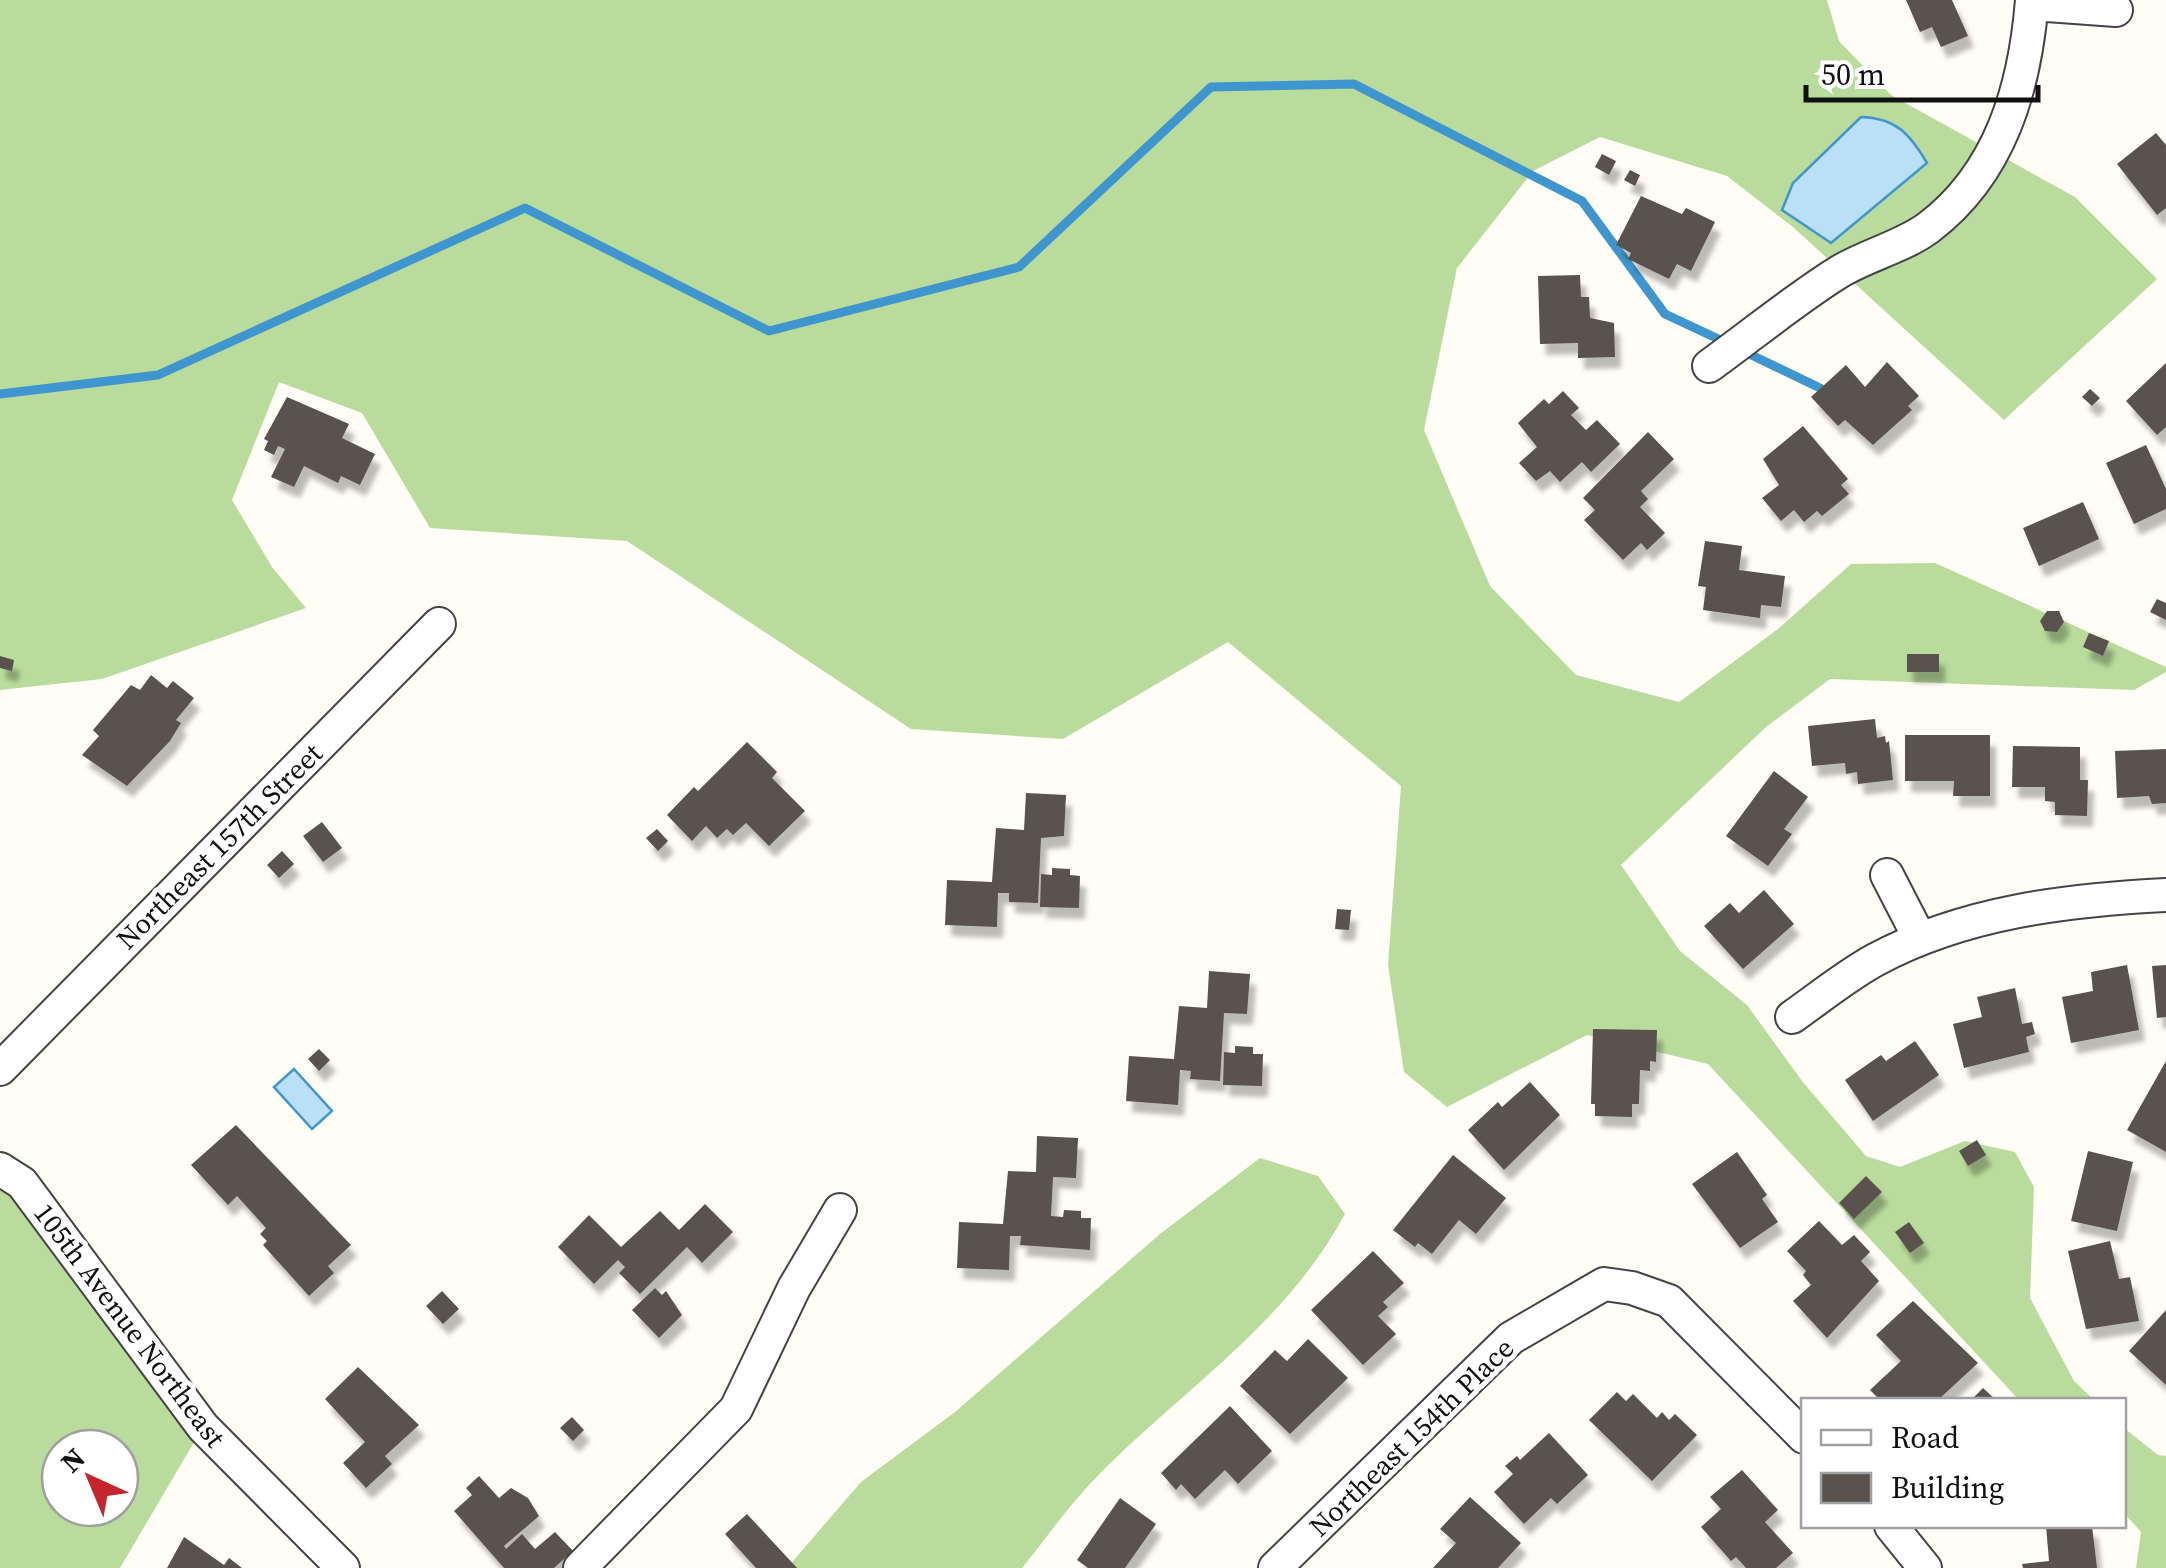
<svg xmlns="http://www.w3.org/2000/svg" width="2166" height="1568" viewBox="0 0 2166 1568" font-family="'Source Serif 4',serif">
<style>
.forest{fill:#b9dc9c;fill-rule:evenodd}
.water{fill:#b9e0f7;stroke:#3f96cf;stroke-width:2.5}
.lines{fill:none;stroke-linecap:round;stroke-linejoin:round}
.stream{stroke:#3f96cf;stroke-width:9}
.building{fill:#5a524d;filter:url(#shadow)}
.minor-casing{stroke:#444;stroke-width:36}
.minor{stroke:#fff;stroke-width:32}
.labels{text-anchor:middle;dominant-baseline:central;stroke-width:10;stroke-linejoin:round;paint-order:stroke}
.street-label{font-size:28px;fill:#111;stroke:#fff}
</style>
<defs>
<filter id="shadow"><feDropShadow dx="6" dy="11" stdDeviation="2.5" flood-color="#0004"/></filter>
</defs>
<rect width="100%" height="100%" fill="#fffdf5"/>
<path class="forest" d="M0,0h1827l12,41 52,54 184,102 82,82 -153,141 -211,-193 -66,-51 -127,-39 -67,34 -76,97 -33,162 66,156 86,89 103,27 99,-73 73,-65 84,-1 231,104v5l-32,18 -304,-11 -64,48 -145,138 59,86 67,54 55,76 64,75 34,11 65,-26 50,11 19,35 -4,111 44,83 20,19h-75l-311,-336 -121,-29 -140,72 -43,-35 -16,-107 13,-179 -173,-144 -165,97 -152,-10 -284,-188 -197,-13 -68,-115 -83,-31 -47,118 40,67 34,41 -204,71 -102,11z
M1260,1158l58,18 27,38c-62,115 -169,179 -256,271 -24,26 -45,56 -67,83h-235l74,-86 94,-70 205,-178z
M0,1169l203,258 -83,141h-120zM60,1448h60v60h-60z
M2124,1428l34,27 8,1v112h-30l5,-36 -17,-19z"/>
<path class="water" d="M1861,117c35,1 49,17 66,46l-96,80 -49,-33 11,-27z
M294,1069l38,42 -20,18 -38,-42z"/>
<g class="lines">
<path class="stream" d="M1743,351l77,37
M0,394l158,-19 367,-167 244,123 250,-64 192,-180 143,-3 228,117 83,113 64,30"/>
</g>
<path class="building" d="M1906,0h46l16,36 -27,11 -9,-20 -12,5z
M2156,133l10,12v63l-9,7 -40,-51z
M1602,154l14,7 -7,14 -14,-8z
M1630,170l10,5 -5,11 -11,-6z
M1641,196l41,18 4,-6 29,14 -24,49 -14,-7 -8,15 -41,-20 3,-6 -15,-8z
M1580,275l1,22h8l1,21 24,5 1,34 -37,1v-15l-38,1 -2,-68z
M1887,362l32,34 -11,10 4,4 -39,35 -28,-25 -7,6 -27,-29 35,-32 19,22z
M2166,363v64l-9,8 -31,-34z
M2090,389l10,9 -8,8 -10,-9z
M1563,391l16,17 -8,7 15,15 11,-10 23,24 -29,28 -9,-10 -22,20 -10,-11 -14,10 -17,-18 18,-16 -19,-24 26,-24 5,5z
M287,397l62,27 -7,14 33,16 -15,31 -19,-9 -3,7 -34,-17 -10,21 -23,-10 14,-28 -7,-3 -4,9 -10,-5 4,-9 -4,-2z
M1803,426l45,53 -7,6 8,9 -27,22 -5,-5 -13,11 -10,-12 -13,11 -19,-23 17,-13 -16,-26z
M1648,432l26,27 -33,32 7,8 -8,8 25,26 -18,17 -6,-7 -18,17 -39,-40 11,-10 -12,-12z
M2146,445l20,44v20l-32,15 -28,-61z
M2083,502l16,37 -60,27 -16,-38z
M1705,541l37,5 -3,24 46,6 -4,31 -20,-2 -1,13 -57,-8 3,-23 -8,-1z
M2157,599l9,4v17l-16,-8z
M2047,611h12l5,11 -7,10 -12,-1 -5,-10z
M2089,633l20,8 -6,15 -20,-9z
M1907,654h32v18h-32z
M0,656l14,4 -2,11 -12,-3z
M151,675l16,13 6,-7 21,17 -18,22 5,3 -11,18 -43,45 -45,-31 17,-19 -6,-6 38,-45 9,5z
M1875,719l2,19 8,-2 1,7 3,-2 4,39 -35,4 -1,-12 -11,2 -1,-11 -33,3 -4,-40z
M1905,735h85v61h-37l1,-15h-49z
M747,742l30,30 -5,6 33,33 -36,35 -23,-23 -13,12 -6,-6 -10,9 -11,-12 -14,15 -25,-26 27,-28 4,4z
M2013,746l67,1v33h8l-1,36 -32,-1v-13l-10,-1v-14h-33z
M2166,749v54l-14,1 -3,-8 -32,2 -2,-47z
M1774,771l34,26 -24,32 8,5 -24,32 -42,-30z
M1026,793l40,2 -2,41 -23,2 -3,65 -29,-1v-9h-11l-1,34 -52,-2 2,-45 45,2 4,-54 28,2z
M322,822l20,26 -19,14 -20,-26z
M657,829l11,12 -10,10 -12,-13z
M282,851l12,13 -15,14 -12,-13z
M1052,868l18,1v6l10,1 -1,32 -39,-1 1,-33 11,1z
M1764,890l30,34 -51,45 -39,-43 26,-23 9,10z
M1337,909l14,1 -2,20 -14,-1z
M2127,965l12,65 -68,13 -9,-46 31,-6 -2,-19z
M2166,965v52l-9,1 -5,-52z
M1209,971l41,3 -3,40 -23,-1 -4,68 -30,-2 1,-8 -11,-1 -2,35 -52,-4 3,-45 45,3 5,-53 28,2z
M2015,988l7,36 10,-2 3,12 -9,3 3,15 -65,16 -11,-44 29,-7 -5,-20z
M1593,1029l64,1 -1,32 -6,-1v10l-10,-1 -1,34h-7v13l-37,-1v-12h-4z
M1915,1041l24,34 -66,46 -28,-41 36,-25 5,6z
M1235,1046l18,1v7h10l-1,32 -39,-1 1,-33 11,1z
M319,1049l11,11 -11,11 -11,-12z
M2166,1061v91l-39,-22z
M1530,1082l30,33 -56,55 -36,-40 30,-28 4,5z
M236,1125l115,120 -23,21 6,7 -25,23 -46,-51 4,-4 -7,-7 6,-6 -29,-32 -9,9 -37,-40z
M1037,1136l41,2 -2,40 -23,-1 -2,39 12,1 1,-7 17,1v7h10l-1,32 -70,-5 1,-9h-11l-1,34 -52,-2 2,-46 44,2 5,-53 28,1z
M1977,1140l9,15 -18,11 -9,-15z
M2088,1151l45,11 -16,69 -46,-10z
M1737,1152l30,43 -5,4 16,23 -38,26 -48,-64z
M1453,1155l53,43 -30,36 -17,-14 -27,34 -14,-11 -3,4 -22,-17z
M1866,1176l16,16 -28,27 -15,-16z
M705,1204l28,28 -31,31 -15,-16 -47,47 -21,-21 6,-6 -7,-7 -24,24 -36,-37 31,-32 32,32 39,-36 19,19z
M1819,1221l23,24 12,-10 16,17 -9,9 18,20 -52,57 -34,-37 18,-16 -8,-10 3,-4 -19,-20z
M1909,1222l15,21 -14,10 -15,-21z
M2110,1241l9,38 11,-2 9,44 -53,8 -18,-78z
M1373,1251l31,32 -21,19 5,5 -10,9 18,18 -33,31 -52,-55z
M655,1288l7,7 4,-4 16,24 -23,23 -27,-28z
M442,1291l17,18 -16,15 -17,-18z
M1913,1301l65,62 -40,37 -4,-3 -54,3 -10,-10 31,-29 -25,-26z
M2166,1310v75l-37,-34z
M1308,1339l40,39 -58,56 -50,-48 35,-36 12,11z
M358,1367l61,58 -34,31 7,8 -26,24 -23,-25 22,-21 -40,-43z
M1983,1388l13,12h-25z
M1617,1392l9,9 7,-7 24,24 5,-6 7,8 6,-6 22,21 -45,46 -63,-61z
M1230,1406l42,45 -34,33 -13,-14 -30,29 -14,-15 -5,6 -15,-17z
M572,1417l12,13 -11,11 -13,-13z
M1549,1433l39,42 -31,29 -6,-6 -27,26 -30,-32 19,-18 -8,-8 12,-10 3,4z
M1742,1470l36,40 -13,12 28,31 -17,15h-30l-10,-11 -5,4 -30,-34 20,-18 -11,-12z
M479,1476l20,22 12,-10 17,10 11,18 -35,30 2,3 16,-15 13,15 20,-17 18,19 -19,17h-50l-50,-57 18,-16 -6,-7z
M1470,1497l51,46 -23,25h-65l23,-25 -16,-14z
M1120,1498l36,26 -31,44h-37l-11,-8z
M747,1514l50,54h-41l-31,-34z
M2046,1526h46l5,42h-74l-1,-4 27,-3z
M184,1537l40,28 5,-7 13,10h-75z"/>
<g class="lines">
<defs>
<path id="minor" d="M2032,4l84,6
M1709,366c43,-31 85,-66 130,-94 28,-17 63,-25 89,-44 73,-55 97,-141 104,-228
M1887,875l33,64
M1792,1017c27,-19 54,-41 83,-57 89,-48 192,-60 291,-65
M0,1069l439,-445
M0,1169l22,14 181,244 140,141
M1891,1526l34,42
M580,1568l156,-159 58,-121 46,-78
M1275,1568l236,-230 93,-54 28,4 37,13 135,136"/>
</defs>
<use href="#minor" class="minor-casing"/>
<use href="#minor" class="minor"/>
</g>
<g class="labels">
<g class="street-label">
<text transform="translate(219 846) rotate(-45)">Northeast 157th Street</text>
<text transform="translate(130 1325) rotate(53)">105th Avenue Northeast</text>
<text transform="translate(1411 1437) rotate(-44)">Northeast 154th Place</text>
</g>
</g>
<rect x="1801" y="1398" width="325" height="130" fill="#ffffff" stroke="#a0a0a0" stroke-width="2.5"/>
<rect x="1821" y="1430" width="50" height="15" fill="#ffffff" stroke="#a0a0a0" stroke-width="2.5"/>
<text x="1891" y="1448" font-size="30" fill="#111111">Road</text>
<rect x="1821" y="1473" width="50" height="30" fill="#5a524d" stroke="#a0a0a0" stroke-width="2.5"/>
<text x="1891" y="1498" font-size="30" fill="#111111">Building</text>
<g transform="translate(90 1478) rotate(316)"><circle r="48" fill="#ffffff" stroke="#a0a0a0" stroke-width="2.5"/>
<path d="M0-8L18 38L0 25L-18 38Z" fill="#c4262e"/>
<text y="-15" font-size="28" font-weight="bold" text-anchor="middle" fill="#111111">N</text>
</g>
<path d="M1806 85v15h232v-15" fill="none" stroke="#111111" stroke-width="5"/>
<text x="1821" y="85" font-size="30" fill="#111111" stroke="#ffffff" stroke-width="8" paint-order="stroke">50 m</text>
</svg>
